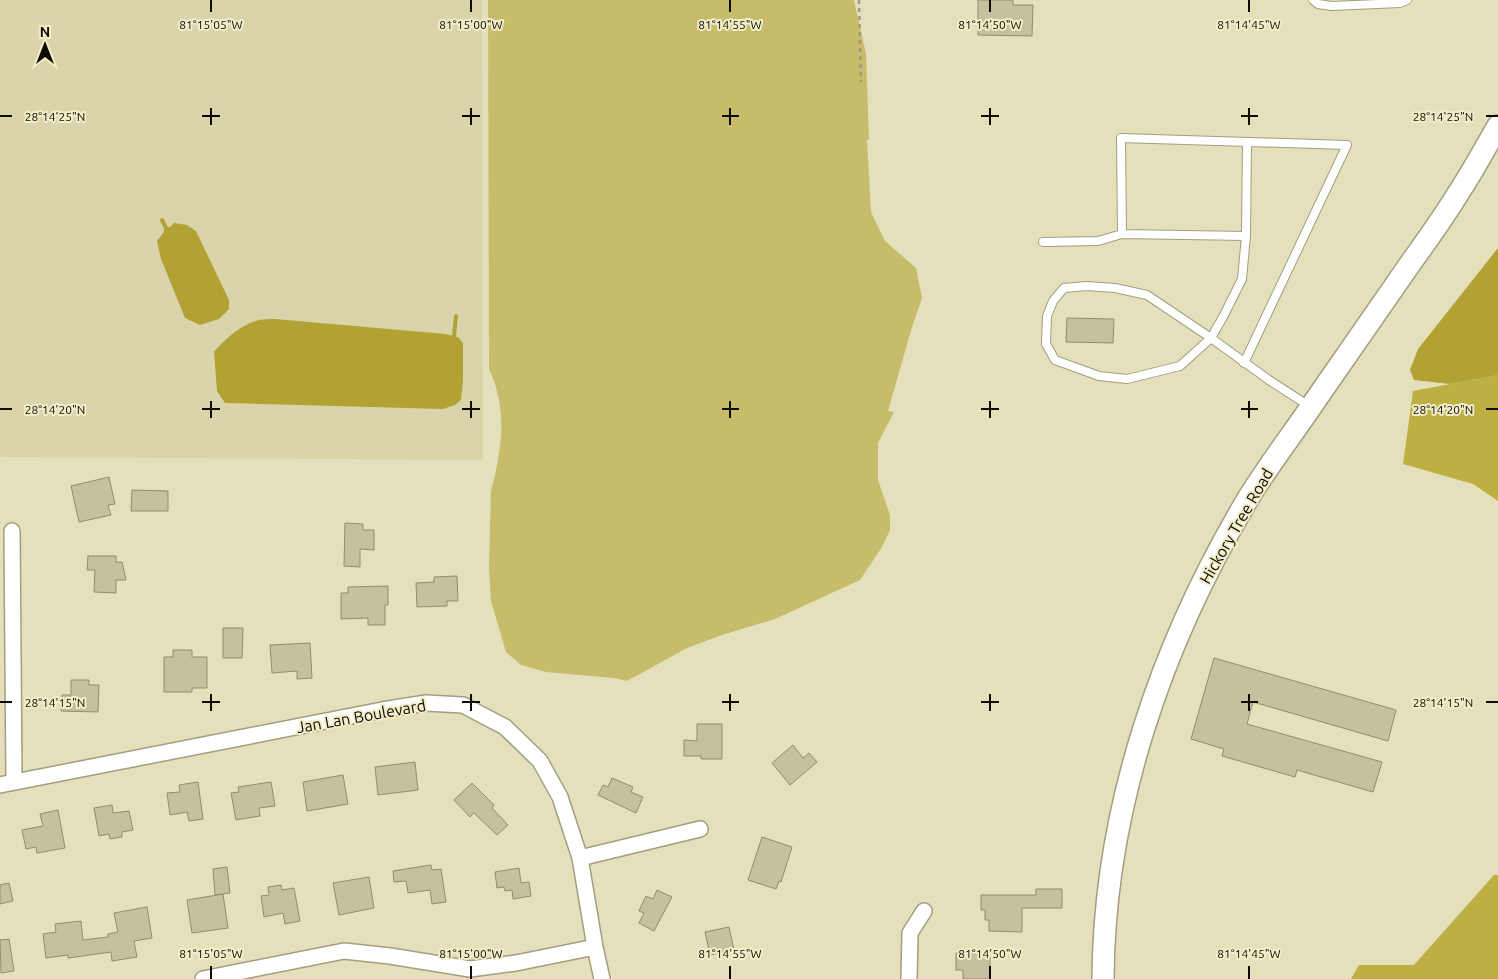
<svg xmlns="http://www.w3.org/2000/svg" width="1498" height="979" viewBox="0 0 1498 979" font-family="Ubuntu,sans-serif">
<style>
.built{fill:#d9d4aa}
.green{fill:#c7bb6c}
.forest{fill:#beaf43}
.water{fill:#b2a234}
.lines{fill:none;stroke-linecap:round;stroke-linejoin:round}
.stream{stroke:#b2a234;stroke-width:4}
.building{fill:#c5c09e;stroke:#918d6c}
.lane-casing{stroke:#a39e7d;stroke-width:10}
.street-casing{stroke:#a39e7d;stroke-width:18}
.secondary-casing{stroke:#a39e7d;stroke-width:24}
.path{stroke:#9e9b80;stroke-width:2.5;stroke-dasharray:4 4;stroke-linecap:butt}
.lane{stroke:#fff;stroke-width:8}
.street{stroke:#fff;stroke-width:15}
.secondary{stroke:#fff;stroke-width:21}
.ticks{fill:none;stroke:#0e0c02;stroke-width:2}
.labels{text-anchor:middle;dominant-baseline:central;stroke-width:4;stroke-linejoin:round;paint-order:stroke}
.street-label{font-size:16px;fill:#0e0c02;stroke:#f2edc9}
.ticks-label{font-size:12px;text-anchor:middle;fill:#0e0c02;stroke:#f2edc9;stroke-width:4;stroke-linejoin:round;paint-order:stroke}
</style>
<rect width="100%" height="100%" fill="#e4e0bc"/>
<path class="built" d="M0,0h482l1,460 -483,-3z"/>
<path class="green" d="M488,0h366l12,54 3,85 -2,1 4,72 14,29 31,27 6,30 -10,29 -24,84 6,1 -16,31v37l12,35v15l-8,17 -22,33 -85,39 -53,16 -35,13 -60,33 -13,-3 -68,-6 -25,-7 -15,-13 -15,-51 -2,-32 2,-80v2c11,-42 17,-81 -2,-122z"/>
<path class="forest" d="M1498,375v126l-25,-17 -70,-20 10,-73z
M1494,875h4v104h-147l8,-14h55z"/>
<path class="water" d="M174,223l13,2 9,6 33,69v9l-10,10 -19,6 -15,-7 -24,-59 -4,-18 7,-9v-4l6,-1z
M1498,248v127l-48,9 -36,-4 -4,-10 8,-21z
M275,319l170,15 13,3 5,6v38l-2,19 -6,5 -12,4 -218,-6 -8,-12 -3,-39c11,-13 28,-28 45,-32 5,-1 11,-1 16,-1z"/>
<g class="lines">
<path class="stream" d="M162,220l4,8
M454,336l2,-20"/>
</g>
<path class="building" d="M978,0h35v5h20l-1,31 -54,-1z
M1067,318l47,1 -1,24 -47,-1z
M109,477l6,27 -7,1 3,10 -32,7 -8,-36z
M132,490l36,1v20h-37z
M345,523l18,1v6h11v20l-14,-1v18l-16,-1z
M88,556h28v6h6l4,18h-10v13l-22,-1 1,-22h-8z
M457,576l1,25h-11v5l-30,1 -1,-24 18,-1v-5z
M388,586v19h-3v20h-17v-7l-27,1v-26h7v-6z
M223,628h20l-1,30h-19z
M310,643l2,35 -15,1v-8l-25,2 -2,-28z
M173,650h19v7h15v31h-15v4h-28v-35h9z
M1214,658l182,52 -8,31 -135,-39 -6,22 135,38 -9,30 -76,-22 -2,7 -73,-21 2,-7 -33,-10z
M71,680h18v5h10l-1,27 -37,-1 1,-16h9z
M697,724h25v35h-21v-3h-17v-16l13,1z
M793,745l10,13 6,-5 8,9 -27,23 -18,-22z
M415,762l3,28 -40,5 -3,-28z
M343,775l5,29 -41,7 -4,-29z
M612,778l21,9 -2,5 12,5 -7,16 -38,-18 5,-10 5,2z
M198,782l5,37 -14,2 -2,-9 -17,3 -3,-22 13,-1 -1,-7z
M271,782l4,24 -16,2 1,8 -24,4 -5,-27 8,-1 -1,-5z
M472,783l22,22 -2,3 16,17 -11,10 -23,-22 -4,4 -16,-17z
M112,805l1,8 16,-2 4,19 -11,2v5l-12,2 -1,-5 -10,2 -5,-28z
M58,810l7,38 -28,5 -1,-6 -10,2 -4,-19 21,-4 -3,-12z
M762,837l30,10 -11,35 -2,-1 -3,8 -28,-9z
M431,865l1,5 9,-1 5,33 -14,2 -2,-14 -22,3 -2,-12 -12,1 -1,-11z
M227,867l3,26 -15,2 -2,-26z
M519,868l2,15 8,-1 2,14 -18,3 -1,-9 -7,1 -1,-4 -7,1 -2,-16z
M369,877l5,31 -35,7 -6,-32z
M9,883l4,18 -13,3v-19z
M281,885l1,5 12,-2 6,33 -15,3 -2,-11 -19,4 -3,-21 8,-1 -1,-8z
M1036,889h26v19h-40v24l-33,-1v-11h-4v-10h-4v-15h55z
M657,890l15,7 -18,34 -15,-8 5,-10 -5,-2 7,-15 7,3z
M223,894l5,34 -36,5 -5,-33z
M147,907l5,31 -18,3 3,16 -25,4 -1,-9 -43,6v-3l-22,3 -3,-24 13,-2 -1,-8 26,-3 2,19 25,-3v-3l10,-2 -4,-19z
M729,927l5,23 -24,5 -5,-23z
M9,939l5,32 -13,2 -1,-33z
M956,953l34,1v25h-27v-9h-7z"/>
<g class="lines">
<defs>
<path id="lane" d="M1313,0l5,4 14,2 68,-3 7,-3
M1122,234l-1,-96 226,7 -103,218
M1246,236l1,-94
M1043,242l55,-1 24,-7 124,2 -4,43 -19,38 -12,21 -31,28 -53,13 -28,-3 -44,-16 -9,-16 1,-28 6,-15 11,-13 22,-2 29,2 32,7 64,43 58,42 40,26"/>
<path id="street" d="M12,531l2,251
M0,785l382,-75 44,-7 37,2 42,22 35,34 20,36 20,61 15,89 7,32
M580,858l120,-29
M203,979l141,-28 46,5 80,13 46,-6 79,-16
M909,979l1,-46 14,-22"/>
<path id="secondary" d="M1103,979c1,-170 59,-337 146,-482 21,-34 46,-66 68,-99 31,-45 62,-90 93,-134 17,-24 34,-47 49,-72 14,-21 26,-44 39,-66"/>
</defs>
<use href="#lane" class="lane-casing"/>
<use href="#street" class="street-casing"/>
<use href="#secondary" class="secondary-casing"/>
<path class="path" d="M859,0l2,82"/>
<use href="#lane" class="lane"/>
<use href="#street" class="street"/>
<use href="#secondary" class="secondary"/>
</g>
<path class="ticks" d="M211,0v12M471,0v12M730,0v12M990,0v12M1249,0v12M211,108v17M471,108v17M730,108v17M990,108v17M1249,108v17M0,116h12M202,116h18M462,116h18M722,116h17M981,116h18M1241,116h17M1486,116h12M211,401v17M471,401v17M730,401v17M990,401v17M1249,401v17M0,409h12M202,409h18M462,409h18M722,409h17M981,409h18M1241,409h17M1486,409h12M211,694v17M471,694v17M730,694v17M990,694v17M1249,694v17M0,702h12M202,702h18M462,702h18M722,702h17M981,702h18M1241,702h17M1486,702h12M211,966v13M471,966v13M730,966v13M990,966v13M1249,966v13"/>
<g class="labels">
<g class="street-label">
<text transform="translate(1236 526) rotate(-60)">Hickory Tree Road</text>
<text transform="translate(361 716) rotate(-10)">Jan Lan Boulevard</text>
</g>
</g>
<g class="ticks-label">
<text x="211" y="29">81°15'05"W</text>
<text x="471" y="29">81°15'00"W</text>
<text x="730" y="29">81°14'55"W</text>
<text x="990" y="29">81°14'50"W</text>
<text x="1249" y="29">81°14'45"W</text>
<text x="55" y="121">28°14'25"N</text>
<text x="1443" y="121">28°14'25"N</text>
<text x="55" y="414">28°14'20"N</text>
<text x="1443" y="414">28°14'20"N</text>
<text x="55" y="707">28°14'15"N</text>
<text x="1443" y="707">28°14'15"N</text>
<text x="211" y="958">81°15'05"W</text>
<text x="471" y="958">81°15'00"W</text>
<text x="730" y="958">81°14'55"W</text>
<text x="990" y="958">81°14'50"W</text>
<text x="1249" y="958">81°14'45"W</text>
</g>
<g transform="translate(45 45)" stroke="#f2edc9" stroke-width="4" paint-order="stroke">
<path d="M0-4L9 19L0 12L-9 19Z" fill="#0e0c02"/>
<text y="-8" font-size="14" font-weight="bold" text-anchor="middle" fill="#0e0c02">N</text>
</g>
</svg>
